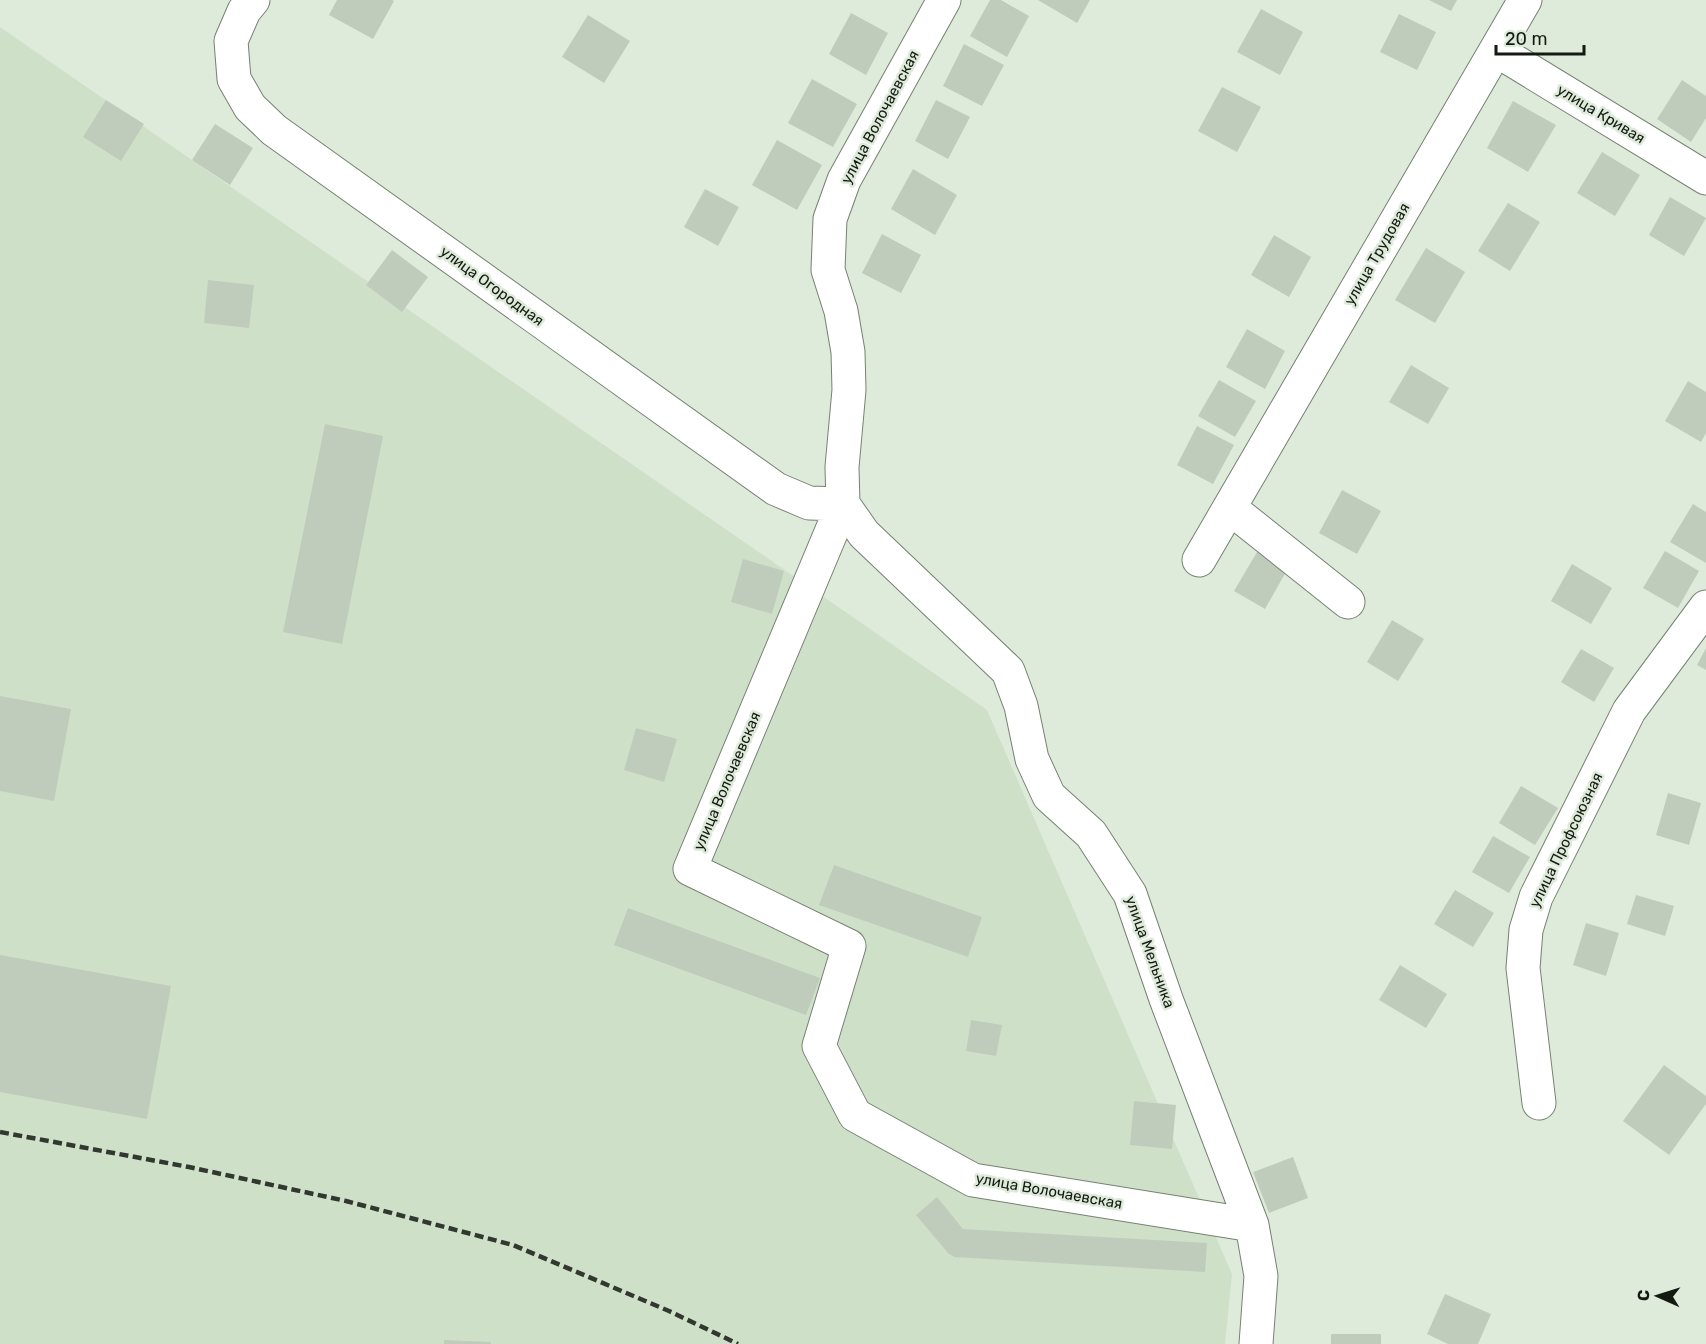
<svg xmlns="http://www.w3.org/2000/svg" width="1706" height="1344" viewBox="0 0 1706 1344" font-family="Rubik,sans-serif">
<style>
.built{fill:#cfe0c9}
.building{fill:#bfccbb}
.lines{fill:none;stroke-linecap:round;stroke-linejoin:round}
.minor-casing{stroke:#768172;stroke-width:35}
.minor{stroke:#fff;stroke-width:33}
.rail{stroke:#323730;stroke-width:4.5;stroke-dasharray:9 4.5;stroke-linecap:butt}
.labels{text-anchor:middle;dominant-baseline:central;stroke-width:5;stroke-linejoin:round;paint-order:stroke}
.street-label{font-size:15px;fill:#151913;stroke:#deebda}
</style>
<rect width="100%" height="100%" fill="#deebda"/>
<path class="built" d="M0,27l987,683 245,564 -7,70h-1225z"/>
<path class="building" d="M337,0h55l2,1 -21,38 -44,-24z
M990,0h11l28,16 -22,41 -37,-21z
M1038,0h52l-13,23z
M1429,0h28l-6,11z
M1261,9l42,23 -23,43 -43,-23z
M851,13l37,20 -22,42 -37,-21z
M1399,14l37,18 -19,38 -37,-18z
M588,15l42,26 -26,42 -42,-26z
M964,44l40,21 -22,41 -39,-20z
M812,79l45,25 -24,43 -45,-24z
M1682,80l24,16v22l-15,24 -34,-23z
M1222,87l39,20 -24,45 -39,-21z
M106,100l38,24 -23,37 -38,-24z
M936,100l34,17 -22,42 -33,-18z
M1513,101l43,24 -28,47 -41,-24z
M215,124l38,24 -23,37 -38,-25z
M777,140l45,25 -25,45 -45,-25z
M1602,152l38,23 -25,41 -38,-23z
M913,169l44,26 -22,40 -44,-26z
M705,189l34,18 -21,39 -34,-19z
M1670,197l36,21 -22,38 -35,-21z
M1508,203l32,19 -30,49 -32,-20z
M882,234l39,21 -20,38 -39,-20z
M1274,235l37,22 -22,40 -38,-22z
M1426,248l39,24 -30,51 -40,-23z
M392,250l36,27 -26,35 -36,-27z
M208,280l46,5 -5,43 -45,-5z
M1247,329l38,22 -20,38 -39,-22z
M1411,365l38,23 -21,36 -39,-22z
M1219,380l37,21 -21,36 -37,-21z
M1688,381l18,11v41l-5,9 -36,-21z
M325,424l58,12 -41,208 -59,-12z
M1197,426l37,19 -21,39 -36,-19z
M1342,490l39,21 -24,43 -38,-21z
M1693,504l13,8v51l-36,-21z
M1665,551l34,20 -21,37 -35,-20z
M1257,552l30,18 -22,39 -31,-18z
M743,559l41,12 -12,43 -41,-12z
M1572,564l40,24 -21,36 -40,-23z
M1392,620l32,19 -26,42 -31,-19z
M1706,648v22l-9,-5z
M1581,649l33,19 -20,34 -33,-20z
M0,696l71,13 -17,92 -54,-10z
M636,728l41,11 -13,43 -40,-12z
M1521,786l37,22 -23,37 -36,-22z
M1668,793l33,10 -12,42 -33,-10z
M1493,836l37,21 -21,36 -37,-21z
M834,865l148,52 -14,40 -149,-52z
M1455,890l39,23 -21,34 -39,-23z
M1636,895l38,11 -9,30 -38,-12z
M628,908l192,70 -14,37 -192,-70z
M1586,923l33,10 -13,43 -33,-11z
M0,955l171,31 -24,133 -147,-27z
M1400,965l47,29 -21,34 -47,-28z
M971,1020l31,5 -6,31 -30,-5z
M1664,1065l42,31v8l-37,51 -46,-34z
M1134,1101l42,4 -4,44 -42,-4z
M1293,1157l15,41 -39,15 -16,-41z
M937,1197l26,32 244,14 -2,29 -251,-15 -6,-4 -32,-38z
M1445,1294l46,20 -13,30h-30l-21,-10z
M1331,1334h50v10h-50z
M444,1340l47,2v2h-47z"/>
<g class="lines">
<defs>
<path id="minor" d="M253,0l-9,11 -13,30 3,38 16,28 24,23 502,359 33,14 34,1 21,30 144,137 13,35 11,53 17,37 42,38 39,60 36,105 86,226 9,51 -5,68
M944,0l-100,180 -14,39 -2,51 13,41 7,41 1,38 -7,77 1,37 -153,365 159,77 -30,100 36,69 118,65 279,45
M1496,50l210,128
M1230,508l118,94
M1199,560l326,-560
M1539,1103l-16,-135 3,-38 10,-33 93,-186 77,-104"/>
</defs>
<use href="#minor" class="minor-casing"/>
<use href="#minor" class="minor"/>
<path class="rail" d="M0,1132l189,35 157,34 167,44 156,66 69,33"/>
</g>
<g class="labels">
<g class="street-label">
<text transform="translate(1601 114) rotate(31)">улица Кривая</text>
<text transform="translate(880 117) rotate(-62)">улица Волочаевская</text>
<text transform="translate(1377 254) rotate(-60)">улица Трудовая</text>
<text transform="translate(492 286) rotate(36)">улица Огородная</text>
<text transform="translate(727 781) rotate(-67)">улица Волочаевская</text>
<text transform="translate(1566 840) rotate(-64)">улица Профсоюзная</text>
<text transform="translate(1150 952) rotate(70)">улица Мельника</text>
<text transform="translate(1049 1191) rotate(10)">улица Волочаевская</text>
</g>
</g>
<g transform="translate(1658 1296) rotate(273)" stroke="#deebda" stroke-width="4.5" paint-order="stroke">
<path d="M0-4.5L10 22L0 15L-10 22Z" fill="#151913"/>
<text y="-9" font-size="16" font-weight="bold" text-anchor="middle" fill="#151913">С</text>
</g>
<path d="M1496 45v9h88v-9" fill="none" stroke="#151913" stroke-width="3"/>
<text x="1505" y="45" font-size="18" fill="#151913" stroke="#deebda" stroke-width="4.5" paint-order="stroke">20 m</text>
</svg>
